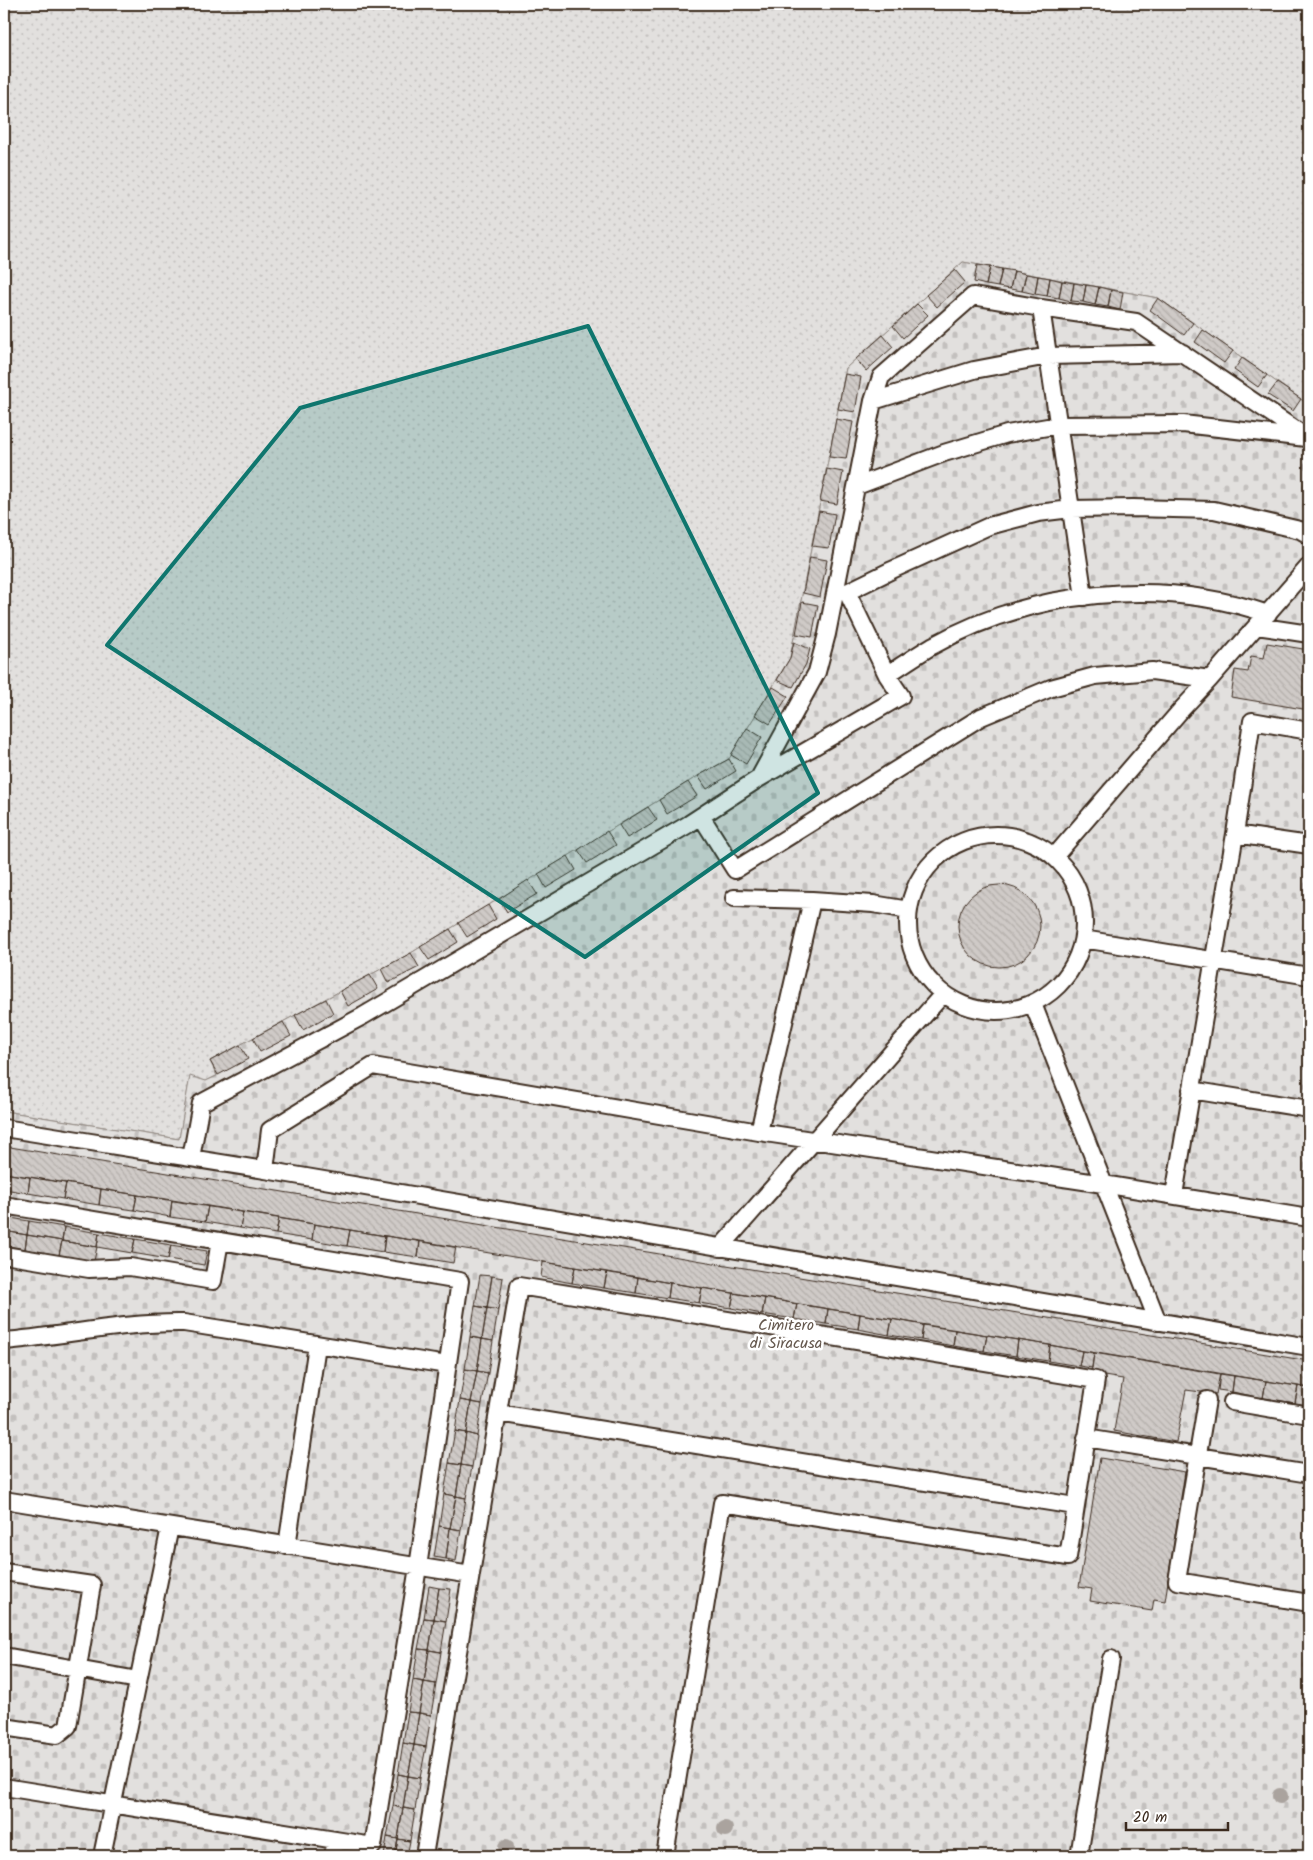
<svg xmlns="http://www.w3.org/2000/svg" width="1313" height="1860" viewBox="0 0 1313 1860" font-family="Kalam,sans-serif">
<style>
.grass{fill:url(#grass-dots);stroke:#8e857e}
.cemetery{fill:url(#cemetery-stones);stroke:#8e857e}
.building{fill:url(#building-back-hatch);stroke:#3b2a1e}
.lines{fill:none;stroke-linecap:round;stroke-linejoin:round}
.lane-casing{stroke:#3b2a1e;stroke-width:20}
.lane{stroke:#fff;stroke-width:16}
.tree{fill:#aaa39e}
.marked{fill:#0f766e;fill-opacity:0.2;stroke:#0f766e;stroke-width:4;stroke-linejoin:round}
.labels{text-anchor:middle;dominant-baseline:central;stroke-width:5;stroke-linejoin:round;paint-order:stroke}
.park-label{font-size:16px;fill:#65584e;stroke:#fff}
</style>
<defs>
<pattern id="grass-dots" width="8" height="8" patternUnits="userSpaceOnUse" patternTransform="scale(1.25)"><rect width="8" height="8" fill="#e2e0de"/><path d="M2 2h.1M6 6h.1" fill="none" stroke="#c3c0be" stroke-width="1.8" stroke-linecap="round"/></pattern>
<pattern id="cemetery-stones" width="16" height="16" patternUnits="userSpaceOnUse" patternTransform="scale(1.25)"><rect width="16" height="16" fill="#e2e0de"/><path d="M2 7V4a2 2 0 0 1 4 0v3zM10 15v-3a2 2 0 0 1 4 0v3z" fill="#c3c0be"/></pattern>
<pattern id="building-back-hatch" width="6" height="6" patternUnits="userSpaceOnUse" patternTransform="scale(1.25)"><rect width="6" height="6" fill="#cfcac7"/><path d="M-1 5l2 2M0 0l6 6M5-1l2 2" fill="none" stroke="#b3aeaa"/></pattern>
</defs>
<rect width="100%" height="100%" fill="#fff"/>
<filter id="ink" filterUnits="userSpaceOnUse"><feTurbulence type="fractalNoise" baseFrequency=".02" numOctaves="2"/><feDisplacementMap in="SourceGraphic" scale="10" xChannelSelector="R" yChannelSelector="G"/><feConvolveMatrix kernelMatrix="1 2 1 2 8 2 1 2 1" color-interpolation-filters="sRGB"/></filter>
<g filter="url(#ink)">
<path class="grass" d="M4,4h1305v401l-151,-107 -195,-36 -117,106 -56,290 -61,101 -31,17 -287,177 -201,108 8,14 -12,6 -16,-4 -11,62 -175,-28z"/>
<path class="cemetery" d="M963,262l195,36 151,107v1451h-1305v-745l175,28 11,-63 16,5 11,-5 -7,-15 201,-108 287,-177 31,-17 61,-101 56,-290z"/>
<path class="building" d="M977,265l13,2 -4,18 -12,-3z
M990,267l12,2 -4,18 -12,-2z
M1002,269l12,2 -4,18 -12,-2z
M955,270l10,12 -28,25 -11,-12z
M1014,271l12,3 -4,17 -12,-2z
M1026,274l12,2 -3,18 -13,-3z
M1038,276l12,2 -3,18 -12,-2z
M1050,278l12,3 -3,17 -12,-2z
M1062,281l12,2 -3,18 -12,-3z
M1074,283l12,2 -3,17 -12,-1z
M1086,285l13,2 -4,18 -12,-3z
M1099,287l12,3 -3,17 -13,-2z
M1111,290l12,2 -3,18 -12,-3z
M1158,298l35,25 -9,12 -34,-25z
M917,304l11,11 -25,23 -10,-12z
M1203,330l30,21 -9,12 -29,-21z
M883,335l10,12 -27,24 -10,-12z
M1242,358l25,17 -9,12 -24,-17z
M845,374l16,3 -6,35 -17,-3z
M1277,383l24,16 -8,12 -25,-16z
M836,419l17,3 -7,37 -17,-2z
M827,469l16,3 -6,32 -17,-3z
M819,511l16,3 -6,34 -17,-2z
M810,557l17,3 -7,37 -17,-4z
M802,602l16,3 -6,32 -16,-3z
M794,642l16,7 -4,15 -13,23 -16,-7 13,-22z
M1267,643l42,7v60l-78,-13 4,-27 13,2 3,-16 13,2z
M773,687l15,9 -18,28 -15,-9z
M747,728l15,9 -16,27 -15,-9z
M729,759l7,12 -29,18 -9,-13z
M688,782l9,14 -30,18 -8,-14z
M648,807l9,13 -30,18 -8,-13z
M607,831l9,14 -29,18 -9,-13z
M568,856l8,14 -30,18 -8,-14z
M528,880l9,14 -30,18 -8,-13z
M958 926a41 41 0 1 1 82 0a41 41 0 1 1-82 0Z
M488,905l8,14 -29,18 -9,-14z
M450,929l8,13 -29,18 -9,-13z
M411,953l8,14 -31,16 -7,-14z
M370,975l8,14 -30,17 -8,-15z
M326,999l7,14 -30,17 -8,-15z
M283,1022l8,14 -31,16 -7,-14z
M240,1045l8,14 -30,16 -8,-14z
M4,1146l1305,215v27l-1305,-215z
M4,1173l26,4 -2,16 -24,-4z
M30,1177l36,6 -3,16 -35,-6z
M66,1183l35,6 -2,16 -36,-6z
M101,1189l36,6 -3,15 -35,-5z
M137,1195l35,5 -2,17 -36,-7z
M172,1200l36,6 -3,16 -35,-5z
M208,1206l35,6 -3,16 -35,-6z
M243,1212l36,6 -3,16 -36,-6z
M4,1217l25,4 -2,14 -23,-4z
M279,1218l35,6 -2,16 -36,-6z
M29,1221l35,6 -2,14 -35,-6z
M314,1224l36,6 -3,16 -35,-6z
M64,1227l35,6 -2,14 -35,-6z
M350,1230l35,6 -2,16 -36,-6z
M4,1231l23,4 -2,14 -21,-4z
M99,1233l36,6 -3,14 -35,-6z
M27,1235l35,6 -3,14 -34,-6z
M385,1236l35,5 -2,16 -35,-5z
M135,1239l36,6 -3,14 -36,-6z
M62,1241l35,6 -3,14 -35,-6z
M420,1241l36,6 -3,16 -35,-6z
M171,1245l36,6 -3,14 -36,-6z
M543,1262l32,5 -3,16 -31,-6z
M575,1267l32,5 -3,16 -32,-5z
M607,1272l31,5 -2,16 -32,-5z
M480,1275l12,1 -5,32 -12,-2z
M492,1276l11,2 -5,32 -11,-2z
M638,1277l32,6 -2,15 -32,-5z
M670,1283l32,5 -3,15 -31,-5z
M702,1288l32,5 -3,15 -32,-5z
M734,1293l31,5 -3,16 -31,-6z
M765,1298l32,6 -3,15 -32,-5z
M797,1304l31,5 -2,15 -32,-5z
M475,1306l12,2 -5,31 -12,-2z
M487,1308l11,2 -5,31 -11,-2z
M828,1309l32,5 -2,15 -32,-5z
M860,1314l32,5 -3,16 -31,-6z
M892,1319l31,6 -2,15 -32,-5z
M923,1325l32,5 -2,16 -32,-6z
M955,1330l32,5 -3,16 -31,-5z
M987,1335l31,5 -2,16 -32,-5z
M470,1337l12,2 -5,32 -12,-2z
M482,1339l11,2 -5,32 -11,-2z
M1018,1340l32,5 -2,16 -32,-5z
M1050,1345l32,6 -3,15 -31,-5z
M1082,1351l12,2 -2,15 -13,-2z
M1094,1353l126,21 -4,20 -30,-4 -10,52 -62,-11 9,-52 -32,-5z
M465,1369l12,2 -6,31 -11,-2z
M477,1371l11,2 -6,31 -11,-2z
M1220,1374l14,2 -2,16 -14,-2z
M1234,1376l32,5 -3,17 -31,-6z
M1266,1381l32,5 -3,17 -32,-5z
M1298,1386l11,2v17l-14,-2z
M460,1400l11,2 -5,31 -11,-2z
M471,1402l11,2 -5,32 -11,-3z
M455,1431l11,2 -5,32 -12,-2z
M466,1433l11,3 -5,31 -11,-2z
M1100,1458l85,14 -20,129 -11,-2 -2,12 -62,-10 2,-12 -13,-2z
M449,1463l12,2 -5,31 -12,-2z
M461,1465l11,2 -6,31 -10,-2z
M444,1494l12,2 -6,32 -11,-2z
M456,1496l10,2 -5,32 -11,-2z
M439,1526l11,2 -4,31 -12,-2z
M450,1528l11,2 -5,31 -10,-2z
M429,1586l10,2 -5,31 -10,-1z
M439,1588l12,1 -5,32 -12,-2z
M424,1618l10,1 -5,31 -11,-1z
M434,1619l12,2 -5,31 -12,-2z
M418,1649l11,1 -5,32 -11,-2z
M429,1650l12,2 -5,32 -12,-2z
M413,1680l11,2 -5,31 -11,-1z
M424,1682l12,2 -5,31 -12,-2z
M408,1712l11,1 -5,32 -11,-2z
M419,1713l12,2 -5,32 -12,-2z
M403,1743l11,2 -6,31 -10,-2z
M414,1745l12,2 -6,31 -12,-2z
M398,1774l10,2 -5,32 -10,-2z
M408,1776l12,2 -5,32 -12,-2z
M393,1806l10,2 -5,31 -11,-2z
M403,1808l12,2 -5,31 -12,-2z
M387,1837l11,2 -3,17h-11z
M398,1839l12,2 -3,15h-12z"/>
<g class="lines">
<defs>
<path id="lane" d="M1041,308l43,289
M873,401l101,-31 74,-14 135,-3
M857,486l87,-33 63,-19 52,-9 124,-1 123,14
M837,590l10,2 45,-22 97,-44 49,-13 33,-4 62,-1 81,2 86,20 9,5
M1257,626l52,8
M887,675c15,-10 30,-20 45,-29 99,-56 228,-69 336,-32
M759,778l58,-106 10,-38 46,-233 8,-24 92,-81 68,12 95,14 173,117
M701,816l34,54 246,-153 70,-29 44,-12 57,-5 58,8
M1235,834l74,11
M908 923a88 88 0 1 1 176 0a88 88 0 1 1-176 0Z
M1054,857l127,-147 29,-31 99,-113
M734,898l78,2
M1083,939l226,37
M1033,1004l125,318
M1191,1090l118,19
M4,1128l261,42 1044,177
M759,1132l53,-232 61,4 36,6
M191,1158l10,-55 162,-87 326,-192 69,-45 143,-83 -14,-21 -40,-83
M265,1170l5,-40 103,-64 386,66 344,52 206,34
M1174,1195l61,-361 17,-113 57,10
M4,1205l456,76 -42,286 -45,279 -369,-59
M720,1248l223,-254
M4,1255l85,14 41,-2 83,14 7,-40
M4,1341c60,-5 119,-19 180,-18l263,42
M1207,1400l-30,181 132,22
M1232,1402l77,13
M498,1413l577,93
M1086,1438l223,36
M4,1500l467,75
M287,1546l30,-201
M4,1572l88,13 -24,141 -11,9 -53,-8
M4,1656l134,24
M102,1856l68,-329
M333,1856l3,-16
M424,1856l95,-570 577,94 -28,177 -346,-54 -57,353
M1079,1856l32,-197"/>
</defs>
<use href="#lane" class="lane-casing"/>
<use href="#lane" class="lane"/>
</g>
<g class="tree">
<circle cx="1280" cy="1796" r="8"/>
<circle cx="725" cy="1829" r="8"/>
<circle cx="506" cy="1847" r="8"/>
</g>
</g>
<path class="marked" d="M588,326l230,467 -233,164 -478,-312 193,-237z"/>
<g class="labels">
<g class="park-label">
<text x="786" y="1325">Cimitero<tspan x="786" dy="18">di Siracusa</tspan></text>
</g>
</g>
<rect width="1313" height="1860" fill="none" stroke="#fff" stroke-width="20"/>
<rect x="10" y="10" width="1293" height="1840" fill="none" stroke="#3b2a1e" stroke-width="2" filter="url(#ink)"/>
<path d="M1126 1822v8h102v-8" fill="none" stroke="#3b2a1e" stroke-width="2.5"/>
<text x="1133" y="1822" font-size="15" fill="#3b2a1e" stroke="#ffffff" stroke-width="4" paint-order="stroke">20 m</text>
</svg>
